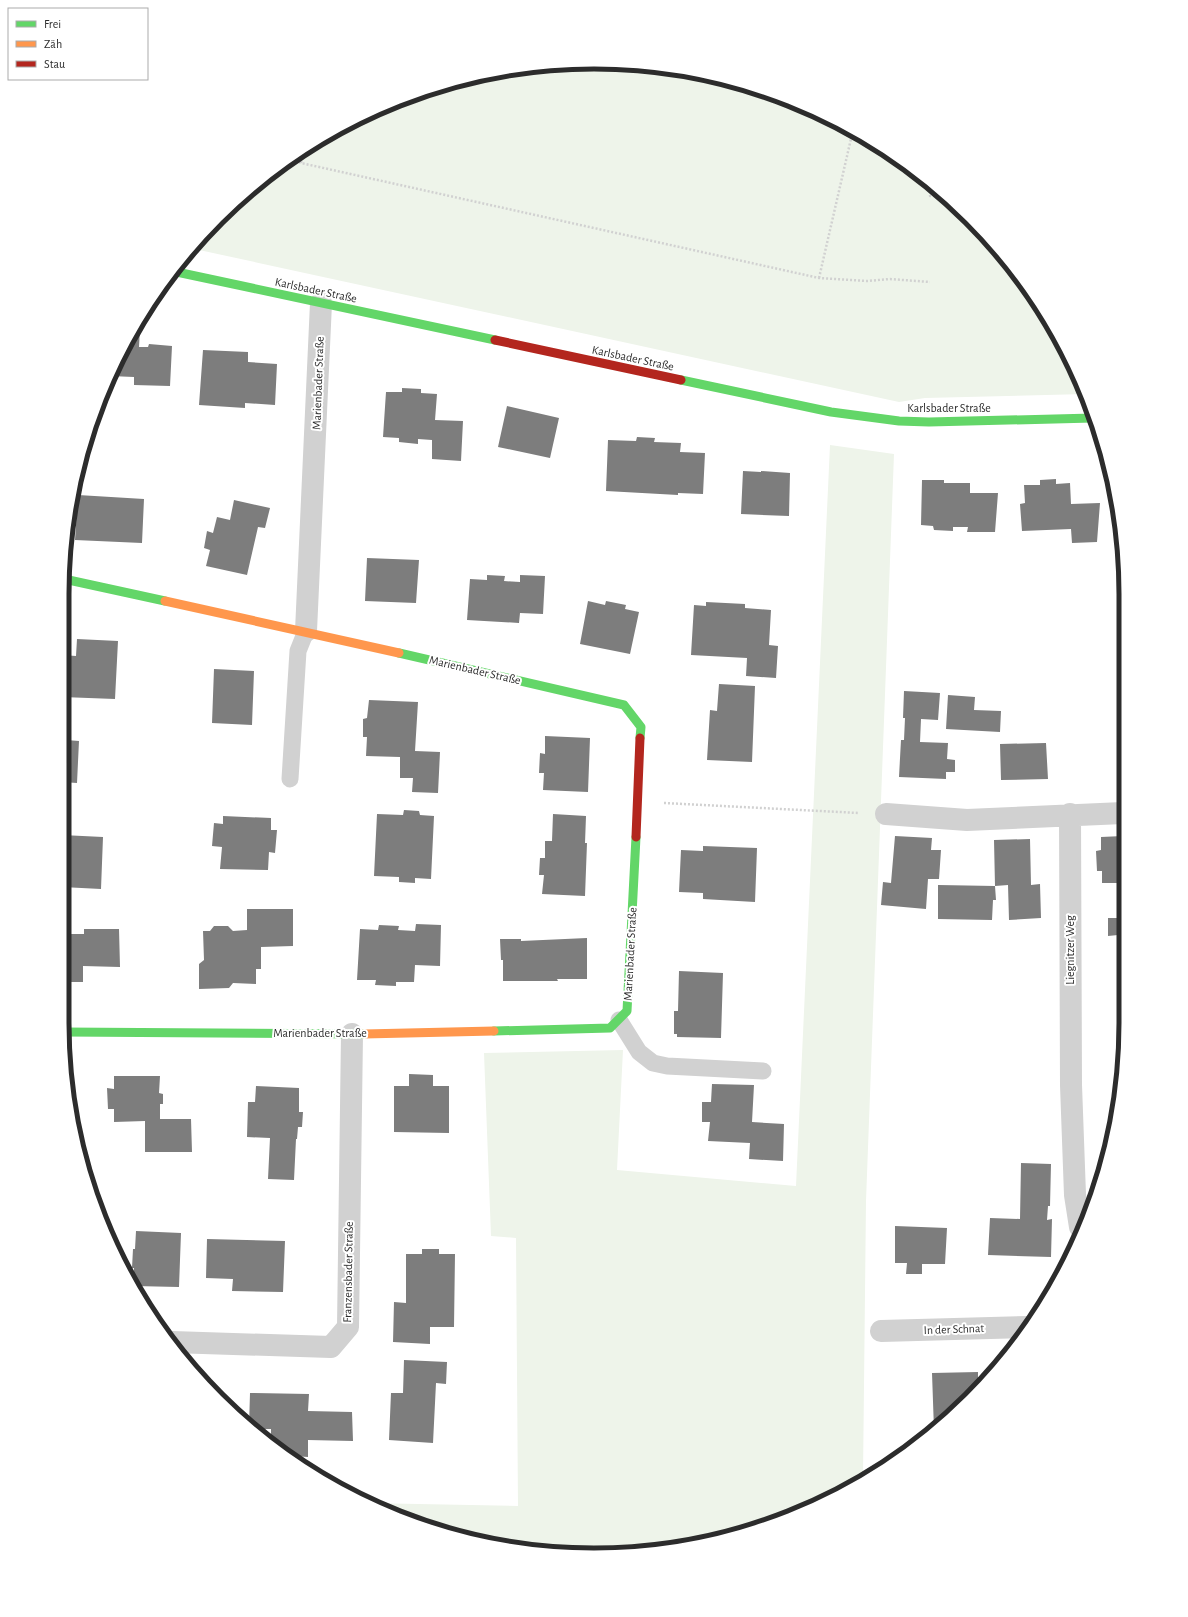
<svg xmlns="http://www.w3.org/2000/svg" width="1188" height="1617" viewBox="0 0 1188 1617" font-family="'Alegreya Sans',sans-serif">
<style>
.green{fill:#eef4ea}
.building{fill:#7d7d7d}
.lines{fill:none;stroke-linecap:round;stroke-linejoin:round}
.path{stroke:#d1d1d1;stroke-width:2.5;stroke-dasharray:2 2;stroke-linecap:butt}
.lane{stroke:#d1d1d1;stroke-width:17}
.street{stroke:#d1d1d1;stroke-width:22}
.fast{stroke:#63d668;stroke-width:9}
.slow{stroke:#ff974d;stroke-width:9}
.jam{stroke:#b3261e;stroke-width:9}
.labels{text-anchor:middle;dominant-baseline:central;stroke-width:4;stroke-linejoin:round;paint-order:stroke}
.street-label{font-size:12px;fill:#2c2c2c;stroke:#fff}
.rim{fill:none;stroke:#2c2c2c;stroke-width:5}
</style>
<rect width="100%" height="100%" fill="#fff"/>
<path class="green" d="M559,63l104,4 102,23 95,43 85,61 71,76 70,124 -161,4 -26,4 -709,-154 80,-76 88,-55 98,-37z
M830,445l64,9 -28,747 -3,276 -65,37 -135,36h-139l-68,-13 -90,-34 152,3 -2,-268 -25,-2 -7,-183 139,-3 -6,120 179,16z"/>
<path class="building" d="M136,328h4l-1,19h9l1,-3 23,2 -2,40 -36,-1v-8l-24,-1z
M203,350l45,2v10l29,2 -2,41 -30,-2v5l-46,-3z
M402,388l19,1v4l16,1 -2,26 28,1 -2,40 -29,-2v-19l-14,-1v5l-19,-2v-4l-16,-1 3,-45h16z
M507,406l52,12 -9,40 -52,-11z
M637,437l18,1 -1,4 27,1 -1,9 25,1 -2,41 -25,-1v2l-72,-4 2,-51 28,1z
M743,471l18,1v-1l29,2 -1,43 -48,-2z
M1056,479v5l14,-1 1,21 29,-1 -3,39 -25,1 -1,-14 -49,2 -2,-27 5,-1 -1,-18h16v-5z
M922,480h22v3h26v10h28l-3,39h-28l1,-5h-15v4l-19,-1 -1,-4 -12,-1z
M78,495l66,4 -2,44 -67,-3z
M234,500l36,8 -5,20 -7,-1 -11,48 -41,-9 4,-16 -6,-2 3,-17 6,2 4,-16 13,3z
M367,558l52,2 -3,43 -51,-2z
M487,575l18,1 -1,5 16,1v-7l25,1 -2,38 -23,-1 -1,10 -52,-3 3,-41 17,1z
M588,601l17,4 1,-4 20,4 -1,4 14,3 -9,42 -50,-10z
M706,602l39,2v4l26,2 -2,35 9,1 -2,32 -30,-2 1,-18 -56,-3 3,-50 12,1z
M77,639l41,2 -3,58 -53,-2v-42l14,1z
M214,669l40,2 -2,54 -40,-2z
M719,684l36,2 -3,76 -45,-2 3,-50 7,1z
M904,691l36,2 -2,27 -17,-1 -1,23 28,1 -1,16 8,1v12h-9v7l-47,-2 2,-37h3l1,-22h-2z
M948,695l27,2 -1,13 27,1 -1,21 -54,-3z
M369,700l49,2 -3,49 25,1 -2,41 -26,-1 1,-14h-13v-21l-34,-1 1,-19h-4v-18l4,-1z
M62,736h3l1,4 13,1 -2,42 -15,-1z
M545,736l45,2 -2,54 -45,-2 1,-17h-5l1,-20 5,1z
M1046,743l2,36 -47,1 -1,-36z
M404,810l15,1 1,4 14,1 -3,63 -16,-1v5l-16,-1v-5l-25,-1 3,-62 26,1z
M553,814l33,2 -1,27h2l-2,53 -43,-2 2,-19h-5l1,-17h5v-17h7z
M223,816l48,2v12h6l-2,23 -6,-1 -1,18 -48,-1 2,-22 -10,-1 2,-23 9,1z
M62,835l41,2 -2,52 -39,-2z
M895,836l37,2 -1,12h10l-2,29h-11l-2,30 -45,-4 2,-23 8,1z
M1123,836l1,47h-22v-12h-5l-1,-20 5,-1v-13z
M1030,839l1,46 9,-1 1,34 -32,2 -1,-35 -13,1 -1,-46z
M703,846l54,2 -2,54 -52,-3v-6l-24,-1 2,-42 22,1z
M938,885l57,1 1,14h-3l-1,20 -54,-1z
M247,909h46v37l-32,1v22h-5v15l-23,-1 -4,5 -30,1v-25l5,-4 -1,-29h7l4,-5h14l5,5 14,-1z
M1108,918h16v9l-6,1v7l-10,1z
M416,924l25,1 -1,41 -25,-1 -1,17h-18v4l-21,-1 1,-5h-19l3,-51 18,1 1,-5 20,1 -1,4 17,1z
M84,929h35l1,38 -37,-1v16h-19v7h-2v-55h22z
M587,938v41h-30l1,2h-55v-21h-2l-1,-21h21v2z
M679,971l44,2 -2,65 -44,-1v-3h-3v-23h4z
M409,1074l24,1v11h16v47l-55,-1v-46h15z
M114,1076h46l-1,17 4,1v10h-3v15h31l1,33h-47v-31l-31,1v-13h-6l-1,-21 7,1z
M712,1084l42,1 -2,37 32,2 -1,37 -34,-2 1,-16 -42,-2 2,-19h-8v-20h9z
M256,1086l43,2v24h4l-1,15h-4l-1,12h-1l-2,41 -26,-1 2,-41 -23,-1 1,-35h7z
M1021,1163l30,1 -1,42h-2l-1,14 5,-1 -1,38 -63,-2 2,-37 30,1z
M895,1226l52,2 -2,36h-23v10h-16l1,-11h-12z
M136,1231l45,2 -2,54 -45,-1v-18h-2l1,-19h2z
M207,1239l78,2 -2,51 -51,-1 1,-12 -27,-1z
M422,1249h17v5h16l-1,73h-24v17l-37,-2 1,-40 12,1v-49h16z
M404,1360l43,2 -1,22 -10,-1 -3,60 -44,-3 2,-47h12z
M978,1372v16l-44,42 -2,-57z
M250,1393l59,1 -1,17 44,1 1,29 -45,-1v17l-15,-1 -22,-14v-13h-19l-3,-2z"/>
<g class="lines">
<path class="path" d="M292,158l9,5 518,115 48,3 23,-2 40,3
M301,163l2,-12
M930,183v13h16
M819,278l34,-148
M664,803l195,10"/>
<path class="lane" d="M290,779l8,-128 8,-20
M619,1020l20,32 14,11 14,3 96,5"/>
<path class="street" d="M306,631l15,-328
M886,814l81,6 156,-7
M1070,814l1,271 4,110 5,32
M881,1331l147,-4
M172,1342l159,5 17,-20 4,-293"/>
<path class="fast" d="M172,271l323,69
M681,380l150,32 68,9 30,1 164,-4
M64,579l101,22
M399,653l225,52 17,22 -1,11
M494,1031l116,-3 17,-17 9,-174
M63,1032l301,2"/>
<path class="slow" d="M165,601l234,52
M364,1034l130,-3"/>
<path class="jam" d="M495,340l186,40
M636,837l4,-99"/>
</g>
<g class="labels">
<g class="street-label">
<text transform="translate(316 290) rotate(12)">Karlsbader Straße</text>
<text transform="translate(633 358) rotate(12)">Karlsbader Straße</text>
<text transform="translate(318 383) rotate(-88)">Marienbader Straße</text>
<text x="949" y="408">Karlsbader Straße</text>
<text transform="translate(475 670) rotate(13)">Marienbader Straße</text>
<text transform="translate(1070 950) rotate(-90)">Liegnitzer Weg</text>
<text transform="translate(630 954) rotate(-87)">Marienbader Straße</text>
<text x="320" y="1033">Marienbader Straße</text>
<text transform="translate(348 1272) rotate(-89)">Franzensbader Straße</text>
<text transform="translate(954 1329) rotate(-2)">In der Schnat</text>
</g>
</g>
<path d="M0 0H1188V1617H0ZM594 69H594A525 525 0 0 1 1119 594V1023A525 525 0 0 1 594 1548H594A525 525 0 0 1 69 1023V594A525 525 0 0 1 594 69Z" fill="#fff" fill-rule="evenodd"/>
<path class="rim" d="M594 69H594A525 525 0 0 1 1119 594V1023A525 525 0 0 1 594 1548H594A525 525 0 0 1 69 1023V594A525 525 0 0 1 594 69Z"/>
<rect x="8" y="8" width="140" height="72" fill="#ffffff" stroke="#ababab"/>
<rect x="16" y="21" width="20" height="6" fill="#63d668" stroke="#ababab"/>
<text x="44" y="28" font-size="12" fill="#2c2c2c">Frei</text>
<rect x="16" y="41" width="20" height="6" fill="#ff974d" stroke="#ababab"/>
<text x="44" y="48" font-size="12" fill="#2c2c2c">Zäh</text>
<rect x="16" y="61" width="20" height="6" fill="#b3261e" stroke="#ababab"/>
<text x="44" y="68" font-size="12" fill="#2c2c2c">Stau</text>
</svg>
